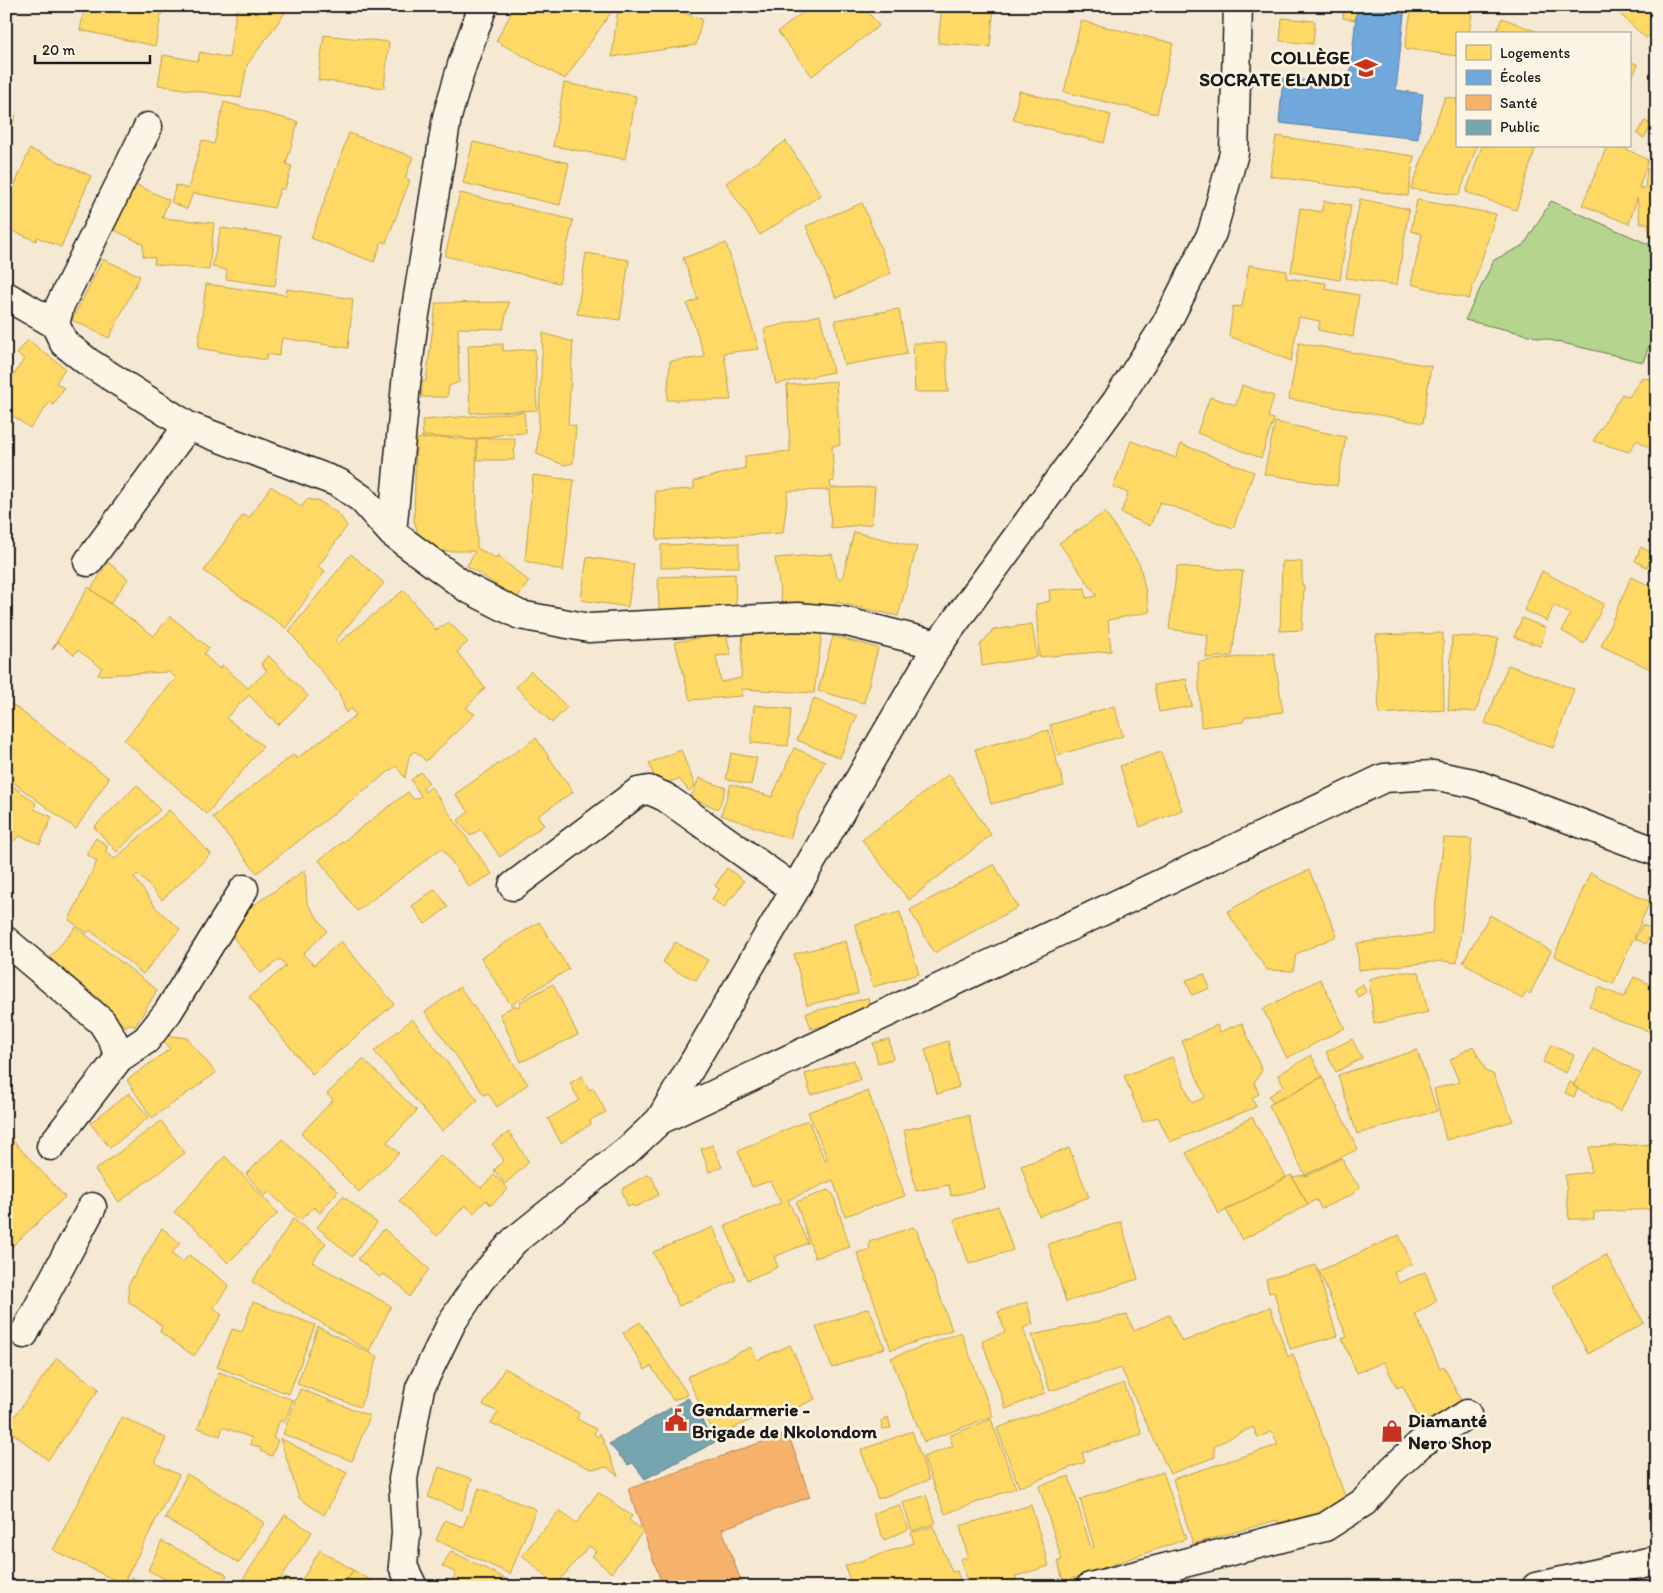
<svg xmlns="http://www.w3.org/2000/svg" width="1663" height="1593" viewBox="0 0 1663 1593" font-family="Itim,sans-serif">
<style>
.green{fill:#b5d48d;stroke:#687854}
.homes{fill:#ffd966;stroke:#bba050}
.schools{fill:#6fa8dc;stroke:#567ea2}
.health{fill:#f6b26b;stroke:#b58553}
.public{fill:#76a5af;stroke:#5b7c83}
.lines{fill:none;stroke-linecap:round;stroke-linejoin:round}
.stream{stroke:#638e9e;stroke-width:11}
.minor-casing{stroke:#1c1c1c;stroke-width:31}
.major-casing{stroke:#1c1c1c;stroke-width:31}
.highway-casing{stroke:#1c1c1c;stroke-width:31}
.minor{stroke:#fcf5e5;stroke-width:28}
.major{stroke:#fcf5e5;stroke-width:28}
.highway{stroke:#fcf5e5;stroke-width:28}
.labels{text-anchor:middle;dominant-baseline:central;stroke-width:5;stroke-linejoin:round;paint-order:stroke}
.poi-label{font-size:19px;font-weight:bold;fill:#1c1c1c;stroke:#fcf5e5;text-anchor:start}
</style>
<rect width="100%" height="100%" fill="#f6e9d4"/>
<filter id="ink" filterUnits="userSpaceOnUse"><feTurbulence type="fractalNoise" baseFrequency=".02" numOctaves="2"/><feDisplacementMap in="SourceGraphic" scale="10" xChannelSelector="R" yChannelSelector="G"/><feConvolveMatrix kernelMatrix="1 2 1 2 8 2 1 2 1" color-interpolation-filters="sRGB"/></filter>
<g filter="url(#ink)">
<path class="green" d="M1551,201l106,47v78l-14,36 -178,-42 29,-60 30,-15z"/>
<path class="homes" d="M85,6h78l-8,40 -75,-16z
M237,6h53l-43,59 -6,33 -83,-13 5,-30 35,6 2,-9 29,6z
M515,6h89l8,5 -47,68 -69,-38z
M618,6h45l39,13 -6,26 -84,12z
M811,6h52l16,20 -67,50 -34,-44z
M942,6h52l-4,41 -52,-4z
M1344,6h13l-1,14 -13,-2z
M1412,6h61l-4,28h-12v22l-48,-7 -2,2 -2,-5z
M1611,6h46v23l-11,9z
M1282,18l33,3 -2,23 -33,-3z
M1502,18l41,16h-47z
M1081,21l92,22 -16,71 -93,-22z
M324,35l65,7 -5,46 -66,-8z
M1629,61l9,4 -9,18z
M564,83l72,13 -11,63 -72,-13z
M1019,91l92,24 -7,28 -91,-23z
M1445,97l12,2v47h20l-18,49 -48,-6z
M224,102l74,20 -12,42 6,2 -7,23h-5l-6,19 -81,-15 -6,16 -16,-7 5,-17 12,4 14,-49 12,4z
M6,110l10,6 -10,23z
M1645,121l7,4 -8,13 -7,-4z
M349,133l64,24 -8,21 5,2 -24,63 -4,-2 -8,21 -63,-24z
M1276,136l138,20 -6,40 -138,-20z
M786,141l35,54 -61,40 -34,-52z
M473,142l96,21 -9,42 -97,-22z
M1482,146h54l-20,64 -50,-18z
M1607,146h13l28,14 -9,28h6l2,-20 10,4v68l-7,-3 -2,-14h-8l-3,-25 -8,26 -47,-19z
M30,149l61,27 -30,71 -24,-10 -1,4 -30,-13v-23z
M132,183l37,17 -7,18 52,5 -5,47 -55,-6 1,-6 -12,-2v-12l-31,-15z
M460,193l113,27 -14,63 -114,-27z
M1360,199l49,10 -12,76 -51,-7z
M1417,200l79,14 -27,85 -58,-15 11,-50 -11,-3z
M1324,201l27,4 -11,75 -49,-8 9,-64 21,4z
M862,203l29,70 -55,25 -30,-72z
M221,228l60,8 -6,50 -49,-7 1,-9 -15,-3z
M726,243l33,106 -35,4 7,47h-64l3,-39 35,-4 -18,-53 11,-5 -15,-41z
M586,253l43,7 -9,60 -43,-6z
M103,259l37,17 -31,62 -37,-18z
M1249,265l38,6 -1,7 40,5 -1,6 34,6 -6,42 -35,-7 2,-9 -21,-4 -8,44 -62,-25 4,-30 9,1z
M206,284l80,11 1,-6 66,10 -5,49 -66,-10 -3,18 -12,-2 -1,6 -68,-12z
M509,302l-6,27 -45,-1 1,54 -10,4 -2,11h-25v-16h4l10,-78z
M899,309l8,45 -63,11 -9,-45z
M820,315l13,57 -57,12 -12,-55z
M543,333l30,9 -5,82 8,2 -3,37 -9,2 -27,-11z
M28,340l37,28 -9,15 8,5 -11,17 -3,-3 -20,26 -24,-17v-24l18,-28 -7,-5z
M913,343h33l2,49h-33z
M1299,343l132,23 -8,57 -134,-24z
M503,344v7l32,-2 2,61 -67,3 -2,-68z
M1642,377l15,5v71l-20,-13 -8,12 -36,-11 29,-47 7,3z
M836,381l4,64 -8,1 2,35 -4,1 1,6 44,-1 -3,37 -41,4 -2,-38 -41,1 -5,42 -126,7 -2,-49 39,-2v-8l51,-13v-12l45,-5 -3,-66z
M1242,385l32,11 -6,21 6,2 -13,39 -64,-25 13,-36 26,8z
M524,412l2,21 -21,1 -35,6 -12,-4 -35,3 -1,-19z
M1275,422l71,15 -9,49 -73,-12z
M425,436l51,4 1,108 19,10 2,-3 19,17 12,9 -12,17 -50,-32 8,-15h-44l-9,-7 -8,-23 2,-81z
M477,438h38l-1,22h-37z
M1131,441l45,17 5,-14 73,28 -21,56 -73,-26 -10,24 -29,-13 7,-20 -15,-6z
M533,475l41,5 -11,91 -38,-10z
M271,486l31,21 5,-8 12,2 20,13 8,12 -29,41 7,4 -39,57 -82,-57 39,-56 6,3z
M1105,512l35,53 10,47 -42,8 3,31 -72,6 -3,-53 14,-3 -1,-11 36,-2 1,10 11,-2 -38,-53z
M854,532l63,15 -19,69 -62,-14v7l-53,2 -8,-53 57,-4 5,23 5,2z
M739,543v24l-78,1v-23z
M1641,547l13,7 -7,13 -12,-6z
M351,554l33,29 -49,58 2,3 67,-54 32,40 13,-8 19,20 -11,10 28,36 -19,20 9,6 -49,47 -11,-10 -6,5 -4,22 -9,-12 -139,107 -44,-56 81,-63 2,5 60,-44 -5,-7 -5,5 -7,-20 -50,-62z
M587,557l47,7 -6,43 -47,-7z
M1282,561l20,1v23h2l-2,45 -22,1z
M108,562l20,17 -18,25 -19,-15z
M1177,566l66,5 -11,85 -26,2 2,-23 -39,-6z
M1542,571l62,33 -20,40 -22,-13 8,-17 -16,-9 -7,16 -23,-11z
M735,574l1,35 -77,2 -1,-34z
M1631,577l26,12v83l-56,-26z
M88,587l66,49 16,-20 39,32 -5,6 15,15 3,-4 26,23 19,-17 -6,-7 7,-9 40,41 -30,29 -29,-30 -23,23 37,28 -56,68 -83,-74 52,-62 -7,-6 -71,3 4,-7 -24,-18 -4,5 -16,-13 -6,8z
M1522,618l24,10 -6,18 -26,-9z
M1032,624l5,33 -55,9 -2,-21 13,-15z
M743,629l79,5 -8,59 -72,-4v7l-52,4 -15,-58 51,-8 5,21 -15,1 5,26 20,-4z
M1443,633l1,77 -65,4 -3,-79z
M833,636l45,12 -14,55 -46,-12z
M1452,636l47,2 -23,74 -28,-2z
M1274,653l9,59 -38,5 -2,5 -42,5 -3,-65z
M1508,665l66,24 -21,59 -68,-25z
M531,671l36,36 -15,16 -36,-36z
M1186,679l6,27 -33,6 -5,-27z
M814,698l43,18 -17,42 -43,-18z
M9,702l100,76 -33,51 -70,-52v-71z
M754,705l37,4 -3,37 -37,-3z
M1114,706l9,30 -65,19 -8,-30z
M1048,730l16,56 -73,18 -16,-55z
M536,738l37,54 -35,24 6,9 -44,32 -19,-28 -11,7 -12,-16 11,-8 -14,-18z
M794,748l31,13 -28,56 -7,22 -69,-24 10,-31 41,13z
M681,750l14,36 -6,5 -10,-12 -22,6 -8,-22z
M1161,752l21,58 -42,17 -20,-61z
M731,753l26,5 -6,27 -25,-6z
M421,772l8,11 -6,5 2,4 6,-5 61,87 -23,13 -27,-39 -85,63 -38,-51 89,-68 6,8 7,-4 -10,-16z
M949,774l42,61 -82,65 -47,-60z
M699,778l27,10 -8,21 -27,-11z
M6,781l30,22 -2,6 18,8 -12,27 -20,-8 -14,11z
M137,785l23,25 -43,42 -23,-25z
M169,810l42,44 -49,46 -24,-26 -4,3 23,32 23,20 -37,45 -53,-44 -3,3 -18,-13 28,-59 -11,-7 10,-16 11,7 -1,7 9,7z
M1444,838l28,1 -15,124 -14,-2 -84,9 -2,-27 75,-9z
M994,864l24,43 -84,46 -24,-43z
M727,868l17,13 -11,16 -1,-1 -8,12 -12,-9 7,-10 -4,-3z
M305,870l2,33 20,28 -24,23 11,11 27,-24 53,63 -82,70 -63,-77 37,-31 -6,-7 -19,14 -34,-44 17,-17z
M1309,870l28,66 -41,18 -3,17 -26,-1 -40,-58 37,-22z
M1590,873l60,29 -37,82 -59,-28z
M435,889l13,18 -23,17 -13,-18z
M900,912l19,62 -46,13 -18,-63z
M1490,915l61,36 -21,43 -3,-2 -5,7 -59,-37z
M539,922l30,47 -58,36 -30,-47z
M1642,925l11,4 -7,15 -11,-5z
M76,927l81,63 -22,37 -6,-4 -3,4 -26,-22 2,-4 -53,-43z
M846,941l12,52 -51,12 -13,-51z
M675,942l33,18 -12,20 -22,-10 -11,-8z
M1398,972h21l9,40 -54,12 -5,-45z
M1204,974l6,14 -18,7 -6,-15z
M1634,977l23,10v47l-44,-15 -24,-13 10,-19 25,10z
M1320,979l25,49 -58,30 -24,-49z
M553,984l25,51 -57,27 -21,-48 15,-9 1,2 5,-2 -1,-3z
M1363,984l3,8 -8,5 -4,-8z
M460,987l68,97 -31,23 -9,-14 -4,2 -59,-83z
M868,998l4,15 -61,16 -5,-16z
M412,1019l66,81 -36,31 -68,-80z
M1242,1023l20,48 -8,11 5,12 -7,4 4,9 -86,35 -12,-25 -15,5 -19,-46 48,-19 20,46 13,-6 -23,-56 35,-16 3,7z
M156,1034l31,4 29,35 -64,45 -25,-38 43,-31z
M889,1039l4,20 -15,4 -5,-20z
M1352,1039l10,19 -26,14 -10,-20z
M948,1041l11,46 -22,7 -12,-45z
M1551,1045l23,10 -8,18 -23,-11z
M1473,1046l14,26 6,2 20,47 -67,19 -12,-51 25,-7 -9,-22z
M1594,1048l47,26 -21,37 -47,-25z
M1417,1050l20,61 -80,23 -19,-59z
M1311,1055l11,22 -49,26 -4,-7 15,-10 -6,-11z
M363,1059l54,52 -30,31 12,11 -40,39 -58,-58 32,-34 -6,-6z
M854,1060l6,20 -49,15 -6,-21z
M582,1076l7,14 4,-2 13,24 -16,8 1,4 -30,19 -13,-24 31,-19 -9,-17z
M1322,1077l36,72 -53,26 -36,-70z
M1570,1082l5,2 -2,2 5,2 -4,9 -9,-4z
M868,1091l37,105 -60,20 -12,-36 -45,20 20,43 -34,14 4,10 -31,13 -22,-54 56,-23 -11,-22 -18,6 -14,-36 70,-31 17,41 3,-1 -20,-48z
M129,1093l20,24 -39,31 -20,-25z
M969,1115l16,73 -34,8 -2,-11 -33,6 -12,-61z
M1252,1117l34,60 -67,37 -33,-61z
M161,1121l24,32 -66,49 -24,-32z
M509,1132l20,30 -24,22 -11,-14 10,-10 -12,-16z
M6,1133l59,64 -59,55z
M282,1139l56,52 -18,22 -6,-6 -14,13 -31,-28 -4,4 -19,-22z
M1657,1144v65l-63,3v7h-25l-4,-44 26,-3 -2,-25z
M712,1145l10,22 -13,5 -8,-23z
M1069,1148l20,49 -50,19 -18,-50z
M440,1155l41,33 13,-13 14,14 -17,16 -5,-5 -12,13 -9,-8 -28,31 -38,-35z
M225,1156l53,57 -50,50 -33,-35 -21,-16z
M1342,1158l4,10 14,20 -5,5 -34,16 -4,-9 -4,1 -5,4 -16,-28 13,-2 1,1z
M647,1175l5,2 7,18 -24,12 -2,-2 -5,2 -6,-16 3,-4z
M1291,1175l17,30 -66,35 -16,-30z
M828,1190l5,4 17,53 -35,11 -19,-56z
M343,1196l34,27 -25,34 -35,-30z
M998,1206l15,44 -44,14 -15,-44z
M293,1219l33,24 -14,19 79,44 -22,45 -117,-69z
M1121,1222l17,57 -72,23 -18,-58z
M713,1227l23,53 -57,26 -26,-54z
M913,1227l4,4 35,99 -61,20 -34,-97 13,-4 -1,-7z
M162,1228l18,15 -9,11 12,8 6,-7 40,30 -15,23 8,7 -28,41 -34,-24 2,-6 -33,-24 -1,-17z
M384,1229l45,40 -20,28 -8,-11 -18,-12 -4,3 -21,-18z
M1399,1235l13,29 -18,8 5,11 26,-11 12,29 -22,13 25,54 4,-2 18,37 -41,20 -18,-37 -6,2 -13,-26 -27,11 -15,-34 5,-2 -28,-66z
M1606,1255l38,68 -56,31 -36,-68z
M1316,1265l21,71 -47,13 -16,-57 -5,1 -3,-14z
M253,1302l62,23 -26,69 -72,-27 15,-38 10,3z
M1027,1302l6,22 -10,4 22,65 -39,16 -24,-68 23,-9 -7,-20z
M1270,1307l18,50 5,-3 55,150 -37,12 2,7 -33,10 -3,-13 -84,24 -20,-65 105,-34 -6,-14 -14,7 -5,-11 -39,19 1,11 -45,17 -49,-106 -71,23 -18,-56 95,-20 7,16 35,-16 13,27z
M869,1308l16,40 -53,20 -16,-41z
M640,1322l48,73 -15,5 -22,-34 -6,4 -22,-37z
M318,1327l60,30 -18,50 -63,-23z
M961,1332l32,84 -69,26 -33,-84z
M790,1345l25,54 -36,17 -4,-8 -59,29 -29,-60 64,-30 6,13z
M57,1358l42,31 -51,71 -42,-32z
M505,1368l74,45 -2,6 19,10 -2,5 4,3 2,-4 18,43 -11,-9 -16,2 -100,-46 7,-11 -15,-7z
M219,1372l74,28 -9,23 -4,-3 -7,18 5,2 -6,16 -12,-5 1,-3 -11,-4 2,-6 -29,-11 -3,9 -22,-8z
M1124,1383l18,51 -60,19 3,9 -66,25 -22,-59z
M300,1389l70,27 -18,45 -69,-27z
M122,1417l44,21 -11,25 24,12 -56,109 -70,-34z
M888,1417l3,11 -8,1 -2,-8z
M991,1419l25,69 -71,26 -22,-57 30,-11 -4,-10z
M912,1431l17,49 -51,19 -17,-49z
M280,1438l67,35 -23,42 -25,-17z
M439,1467l33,12 -10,31 -34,-13z
M1163,1472l23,67 -123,43 -5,-21 4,-1 -23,-74 30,-10 22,72 3,-1 -14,-48z
M187,1474l56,34 21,15 -25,40 -74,-45z
M479,1488l57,21 -26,65 -74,-34 9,-20 18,7z
M598,1492l34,24 -3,4 14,11 -32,42 -19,-17 4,-5 -7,-5 -34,39 -33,-30 38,-45 16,14z
M926,1495l10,28 -24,8 -9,-28z
M899,1505l10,24 -25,11 -11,-27z
M1031,1505l18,61 -33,10v5l-18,6h-29l-9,-28 8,-2 -8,-31z
M285,1515l27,17 -37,55h-37z
M933,1526l19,46 5,-1 5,16h-110l-7,-21 69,-23 -3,-10z
M162,1541l65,34 -6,12h-41l-32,-17z
M320,1550l33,20 -10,17h-36l-7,-4z
M451,1551l55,28 -4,8h-53l7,-14 -14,-7z
M353,1570l25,15 -1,2h-25l-7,-5z
M131,1577l17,10h-23z
M285,1578l16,9h-21z"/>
<path class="schools" d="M1357,6h48l-9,84 27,4 -5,45 -139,-16 4,-45 66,7z"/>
<path class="health" d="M788,1433l22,64 -88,32 21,58h-80l-35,-98z"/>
<path class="public" d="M688,1398l27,44 -70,37 -12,-16 -5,2 -19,-21z"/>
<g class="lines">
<path class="stream" d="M6,1582l14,5"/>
<defs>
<path id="minor" d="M148,127l-88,178 -5,19 9,19 24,19 100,64 151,57 23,16 30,34 75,55 53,27 69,13 208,-11 46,4 95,24
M6,296l49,28
M392,533l14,-149 7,-57 34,-210 15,-52 21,-59
M88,562l100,-136
M513,886l125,-94 11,-2 16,7 129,92
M6,941l96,81 11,18 6,18 -68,88
M119,1058l27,-18 22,-28 76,-123
M660,1120l724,-342 49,-3 40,8 184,69
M24,1334l68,-127
M1090,1587l235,-60 39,-25 29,-33 27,-25 47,-30"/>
<path id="major" d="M413,1587l-10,-21 3,-33 -3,-54 17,-91 32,-66 28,-42 34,-39 115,-92 31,-29 278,-475 178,-243 50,-78 46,-91 22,-80 4,-147"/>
<path id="highway" d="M1536,1587l121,-27"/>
</defs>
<use href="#minor" class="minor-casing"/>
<use href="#major" class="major-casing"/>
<use href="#highway" class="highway-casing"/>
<use href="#minor" class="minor"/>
<use href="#major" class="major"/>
<use href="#highway" class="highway"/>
</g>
</g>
<defs>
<symbol id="school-bare" viewBox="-9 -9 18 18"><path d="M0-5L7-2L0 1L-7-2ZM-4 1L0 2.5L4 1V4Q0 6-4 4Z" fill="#c8321e" stroke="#fcf5e5" stroke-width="2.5" paint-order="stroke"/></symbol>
<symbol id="civic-bare" viewBox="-9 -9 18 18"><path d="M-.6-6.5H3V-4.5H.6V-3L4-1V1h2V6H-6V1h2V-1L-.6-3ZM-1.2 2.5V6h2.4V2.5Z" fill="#c8321e" stroke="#fcf5e5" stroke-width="2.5" paint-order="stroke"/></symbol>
<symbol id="shop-bare" viewBox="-9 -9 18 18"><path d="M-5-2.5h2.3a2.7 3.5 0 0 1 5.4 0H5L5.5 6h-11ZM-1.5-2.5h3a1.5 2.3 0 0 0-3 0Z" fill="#c8321e" stroke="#fcf5e5" stroke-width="2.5" paint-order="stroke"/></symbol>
</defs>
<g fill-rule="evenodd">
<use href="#school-bare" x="1350" y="52" width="32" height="32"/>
<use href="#civic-bare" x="660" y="1404" width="32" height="32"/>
<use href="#shop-bare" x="1376" y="1415" width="32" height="32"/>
</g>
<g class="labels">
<g class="poi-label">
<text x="1350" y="57" text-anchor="end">COLLÈGE<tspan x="1350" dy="22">SOCRATE ELANDI</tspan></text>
<text x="692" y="1409">Gendarmerie -<tspan x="692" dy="22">Brigade de Nkolondom</tspan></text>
<text x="1408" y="1420">Diamanté<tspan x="1408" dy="22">Nero Shop</tspan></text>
</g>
</g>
<rect width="1663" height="1593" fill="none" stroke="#fcf5e5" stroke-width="25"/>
<rect x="12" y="12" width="1638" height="1568" fill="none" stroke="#1c1c1c" stroke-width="2" filter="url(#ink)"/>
<rect x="1456" y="32" width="175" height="115" fill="#fcf5e5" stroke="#a29e95"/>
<rect x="1466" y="45" width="25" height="15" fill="#ffd966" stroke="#a29e95"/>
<text x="1500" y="58" font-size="15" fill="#1c1c1c">Logements</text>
<rect x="1466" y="70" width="25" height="15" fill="#6fa8dc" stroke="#a29e95"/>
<text x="1500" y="82" font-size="15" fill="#1c1c1c">Écoles</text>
<rect x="1466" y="95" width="25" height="15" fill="#f6b26b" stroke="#a29e95"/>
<text x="1500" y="108" font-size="15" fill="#1c1c1c">Santé</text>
<rect x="1466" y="120" width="25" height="15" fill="#76a5af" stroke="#a29e95"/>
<text x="1500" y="132" font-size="15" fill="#1c1c1c">Public</text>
<path d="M35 55v8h115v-8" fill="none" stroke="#1c1c1c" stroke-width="2.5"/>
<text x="42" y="55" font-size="15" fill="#1c1c1c" stroke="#fcf5e5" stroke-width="4" paint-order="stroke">20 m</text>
</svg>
